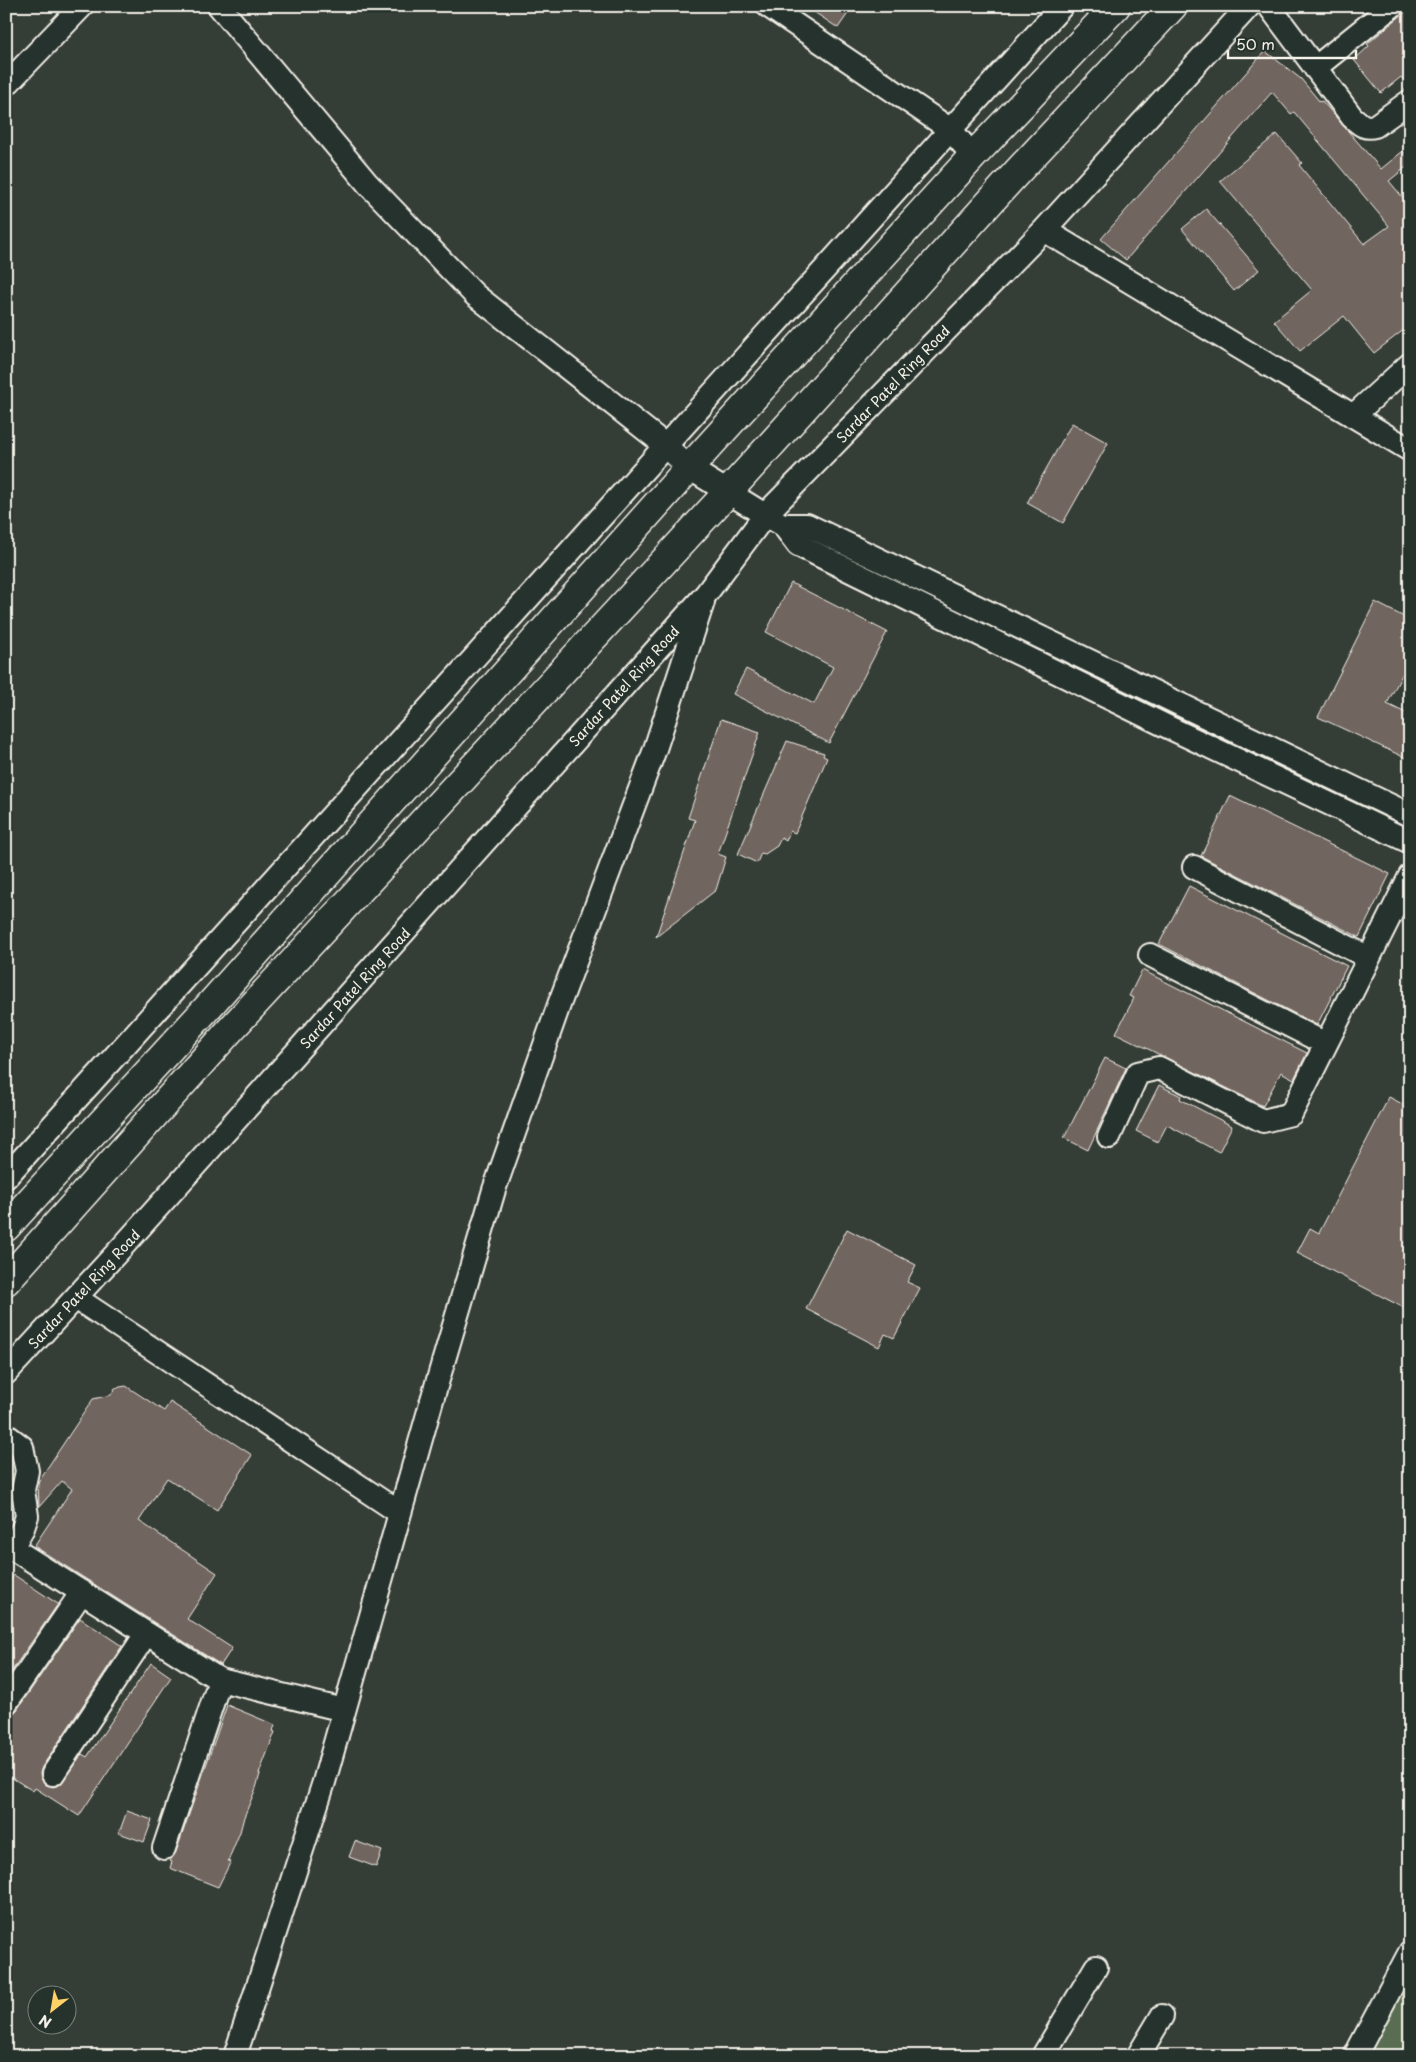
<svg xmlns="http://www.w3.org/2000/svg" width="1416" height="2062" viewBox="0 0 1416 2062" font-family="'Playpen Sans',sans-serif">
<style>
.green{fill:#596d51;stroke:#a6af9c}
.building{fill:#71655f;stroke:#f4f1e8}
.lines{fill:none;stroke-linecap:round;stroke-linejoin:round}
.minor-casing{stroke:#f4f1e8;stroke-width:26}
.highway-casing{stroke:#f4f1e8;stroke-width:31}
.path{stroke:#f4f1e8;stroke-width:3;stroke-dasharray:1 4;stroke-linecap:butt}
.minor{stroke:#26332d;stroke-width:22}
.highway{stroke:#26332d;stroke-width:28}
.labels{text-anchor:middle;dominant-baseline:central;stroke-width:4.5;stroke-linejoin:round;paint-order:stroke}
.street-label{font-size:14px;fill:#f4f1e8;stroke:#26332d}
</style>
<rect width="100%" height="100%" fill="#353d37"/>
<filter id="ink" filterUnits="userSpaceOnUse"><feTurbulence type="fractalNoise" baseFrequency=".02" numOctaves="2"/><feDisplacementMap in="SourceGraphic" scale="10" xChannelSelector="R" yChannelSelector="G"/><feConvolveMatrix kernelMatrix="1 2 1 2 8 2 1 2 1" color-interpolation-filters="sRGB"/></filter>
<g filter="url(#ink)">
<path class="green" d="M1410,1970v86h-44z"/>
<path class="building" d="M805,6h48l-15,22z
M1410,8v79l-9,-10 -20,16 -27,-33 15,-14 -2,-2z
M1265,51l36,28 19,23 2,-1 59,68 22,-18 7,8v5l-21,17 21,25v119l-36,28 -30,-37 -44,35 -26,-30 38,-31 -92,-109 25,-21 32,-26 25,29 -3,2 65,79 25,-18 -95,-114 -3,2 -19,-22 -146,168 -25,-21z
M1206,209l53,61 -25,21 -52,-62z
M1072,423l36,20 -45,80 -36,-20z
M791,583l96,49 -58,111 -96,-49 13,-25 68,35 19,-37 -67,-35z
M1375,602l35,18v29l-6,12 4,2 -21,41 23,11v45l-92,-43z
M721,719l39,13 -42,122 8,3 -10,33 -60,47 39,-117 -7,-2z
M787,741l37,12 -1,3 4,2 -32,75 -5,-2 -4,10 -5,-3 -4,8 -12,8 -4,-1 -4,10 -19,-9z
M1230,796l160,78 -31,63 -158,-81z
M1189,886l158,80 -30,59 -158,-81z
M1142,970l165,83 -13,26 -13,-7 -18,34 -147,-73 18,-35 -5,-2z
M1105,1058l21,10 -38,82 -24,-12z
M1159,1085l22,11 -1,3 52,27 -13,26 -52,-27 -9,17 -22,-11z
M1389,1097l21,11v203l-113,-58 13,-25 9,5z
M847,1229l69,36 -9,17 13,6 -26,50 -9,-4 -6,13 -73,-38z
M126,1386l38,25 6,-9 82,53 -35,55 -50,-32 -28,43 78,52 -30,46 45,29 -11,17 -187,-119 38,-57 -10,-8 -23,26 -1,-25 55,-83 18,-4 4,-7z
M14,1575l44,29 -52,75v-92z
M80,1618l42,28 -80,121 -2,6 1,6 5,6 7,2 6,-2 23,-31 5,3 64,-94 20,14 -92,139 -44,-28 -2,3 -27,-17v-58l6,-1 5,-5z
M227,1705l48,20 -2,6 2,1 -16,42h1l-4,14 -12,29 -4,15 -12,29h3l-13,26 -48,-19 2,-6 -2,-1 6,-9z
M127,1811l25,9 -8,22 -25,-9z
M355,1841l27,10 -6,16 -27,-10z"/>
<g class="lines">
<defs>
<path id="minor" d="M219,6l149,178 107,111 190,150 24,23 76,47 18,10h24l603,290
M768,6l183,124 22,26
M1269,6l83,111c8,7 12,12 23,9l35,-25
M1315,68l77,-62
M6,85l76,-79
M1044,230l366,220
M1353,416l57,-52
M783,525l15,20 370,182 242,115
M1194,867l175,91
M1150,955l176,89
M1109,1137l29,-64 21,-5 104,53 28,-7 119,-238
M6,1177l1056,-1171
M76,1298l324,215
M6,1373l118,-128 582,-651 59,-79 279,-285 205,-224
M6,1435l16,12 5,24 -4,19 4,26 -4,12 -11,20 208,132 124,30
M6,1703l76,-111
M53,1774l93,-140
M164,1848l56,-168
M235,2056l89,-274 108,-382 62,-210 66,-188 94,-250 49,-150
M1043,2056l53,-89
M1138,2056l24,-40
M1355,2056l55,-104"/>
<path id="highway" d="M6,1227l202,-220 481,-539 284,-312 143,-150
M6,1281l226,-253 496,-536 291,-322 154,-164"/>
</defs>
<use href="#minor" class="minor-casing"/>
<use href="#highway" class="highway-casing"/>
<path class="path" d="M1402,2051l8,2
M1400,2056l10,-20"/>
<use href="#minor" class="minor"/>
<use href="#highway" class="highway"/>
</g>
</g>
<g class="labels">
<g class="street-label">
<text transform="translate(893 384) rotate(-46)">Sardar Patel Ring Road</text>
<text transform="translate(624 686) rotate(-48)">Sardar Patel Ring Road</text>
<text transform="translate(355 988) rotate(-48)">Sardar Patel Ring Road</text>
<text transform="translate(84 1289) rotate(-47)">Sardar Patel Ring Road</text>
</g>
</g>
<rect width="1416" height="2062" fill="none" stroke="#26332d" stroke-width="25"/>
<rect x="12" y="12" width="1391" height="2037" fill="none" stroke="#f4f1e8" stroke-width="2" filter="url(#ink)"/>
<g transform="translate(52 2010) rotate(211)"><circle r="24" fill="#26332d" stroke="#787f78"/>
<path d="M0-4L9 19L0 12L-9 19Z" fill="#ffd166"/>
<text y="-8" font-size="14" font-weight="bold" text-anchor="middle" fill="#f4f1e8">N</text>
</g>
<path d="M1228 50v8h128v-8" fill="none" stroke="#f4f1e8" stroke-width="2.5"/>
<text x="1236" y="50" font-size="15" fill="#f4f1e8" stroke="#26332d" stroke-width="4" paint-order="stroke">50 m</text>
</svg>
